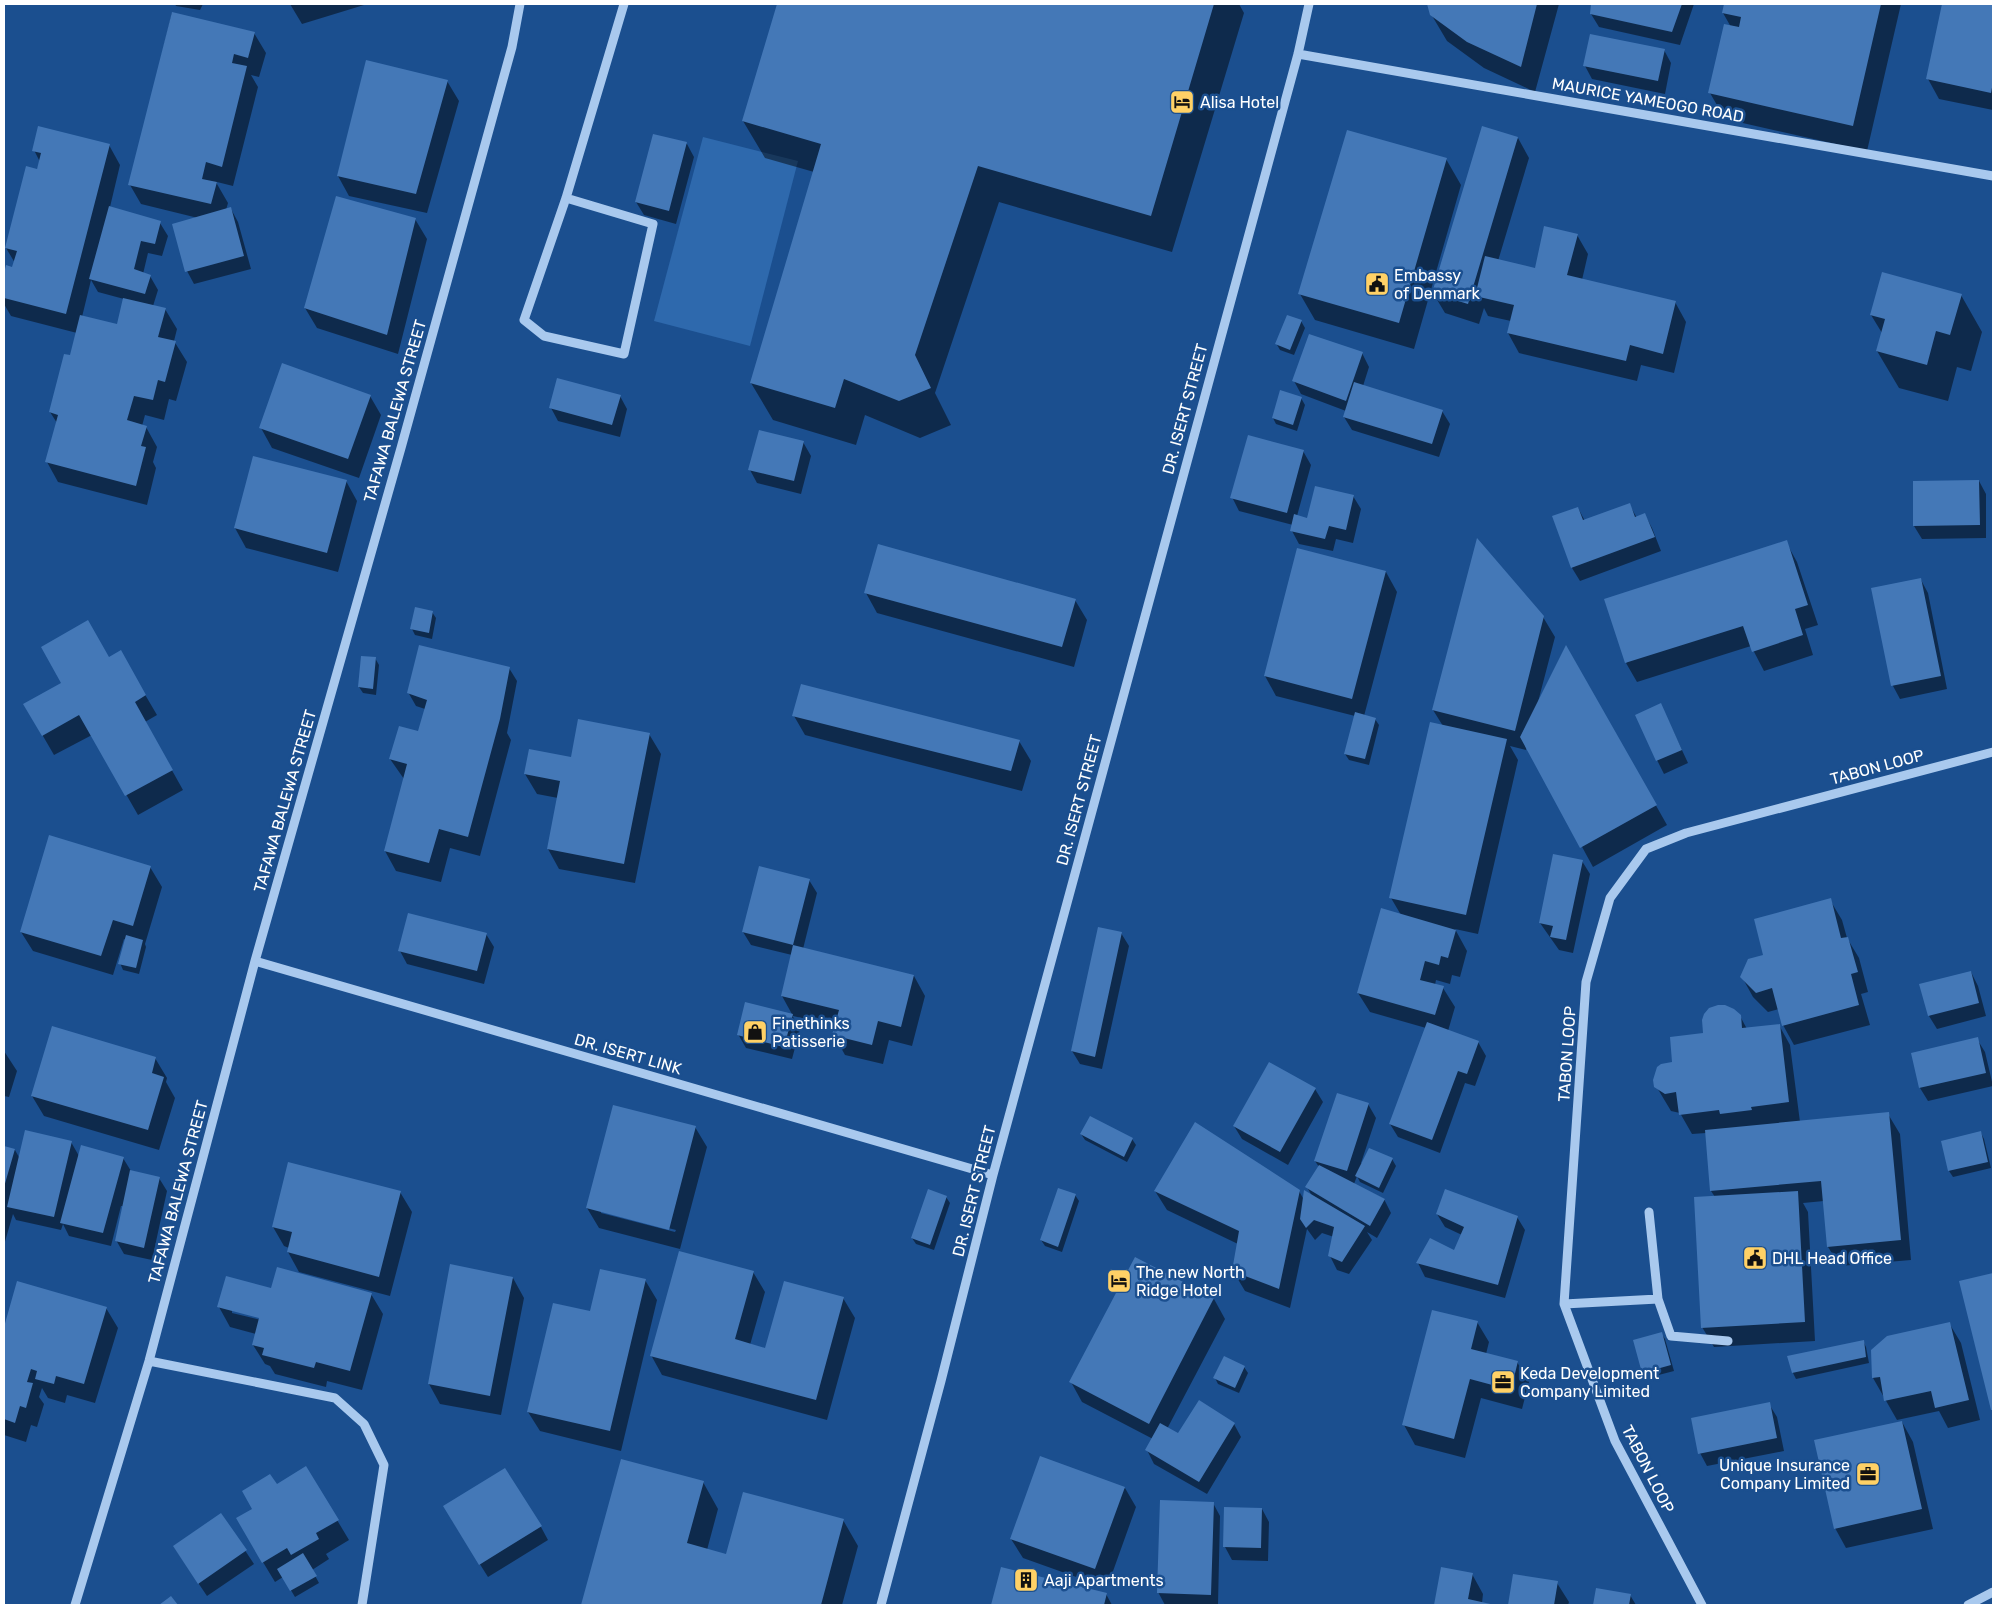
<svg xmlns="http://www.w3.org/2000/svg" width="1997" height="1609" viewBox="0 0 1997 1609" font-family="Rubik,sans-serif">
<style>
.green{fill:#2e69ad}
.shadow{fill:#0007;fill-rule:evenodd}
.building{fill:#4478b7}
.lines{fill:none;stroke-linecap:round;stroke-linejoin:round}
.minor{stroke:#a9c9ee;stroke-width:9}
.labels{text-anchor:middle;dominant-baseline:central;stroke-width:5;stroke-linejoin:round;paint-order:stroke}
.street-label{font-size:16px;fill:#fff;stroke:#1b4f8f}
.poi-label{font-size:16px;fill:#fff;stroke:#1b4f8f;text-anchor:start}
</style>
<rect width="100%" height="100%" fill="#1b4f8f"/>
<path class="green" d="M703,137l95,24 -48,185 -96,-25z"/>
<path class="shadow" d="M175,4h28l-3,6 -24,-4z
M290,4h74v1l-62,19z
M778,4h461l5,9 -72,239 -173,-50 -64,191 16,32 -31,13 -55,-23 -9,30 -83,-25 -22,-37 63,-211 -49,-14 -22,-37z
M1428,4h131l-24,88 -51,-24 -37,-27 -16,-27z
M1592,4h102l-14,41 -81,-18 -8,-13z
M1726,4h175l-34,147 -142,-32 -15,-26 21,-66 -8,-14z
M1944,4h49v106l-54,-11 -11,-20z
M172,13l82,20 12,20 -7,24 -8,-2 7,12 -25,99 -16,-4v2l11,19 -2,7 5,-1 7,13 13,47 -57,15 -7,-13 11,-53 -57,-14 -11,-19z
M1664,50l7,13 -6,31 -73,-15 -7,-13z
M447,81l12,20 -32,112 -78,-17 -11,-20z
M654,135l33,9 7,13 -18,67 -32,-9 -8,-13z
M1518,138l11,20 -31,103 38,8 41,-34 11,19 -6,26 93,22 11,20 -12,51 -33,-8 -4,16 -118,-28 -11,-20 3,-12 -23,-5 -4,-8 -5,16 -34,-11 -12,-20z
M109,145l11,20 -10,42 50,16 8,13 -6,20 -14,-3 -5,21 7,2 8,14 -5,16 12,3 12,20 -3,12 13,21 -11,39 -7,-2 -5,21 -19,-5 -3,11 4,1 11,20 -4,15 3,6 -9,37 -89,-23 -11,-20 10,-39 -7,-11 21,-55 6,-24 -66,-17 -7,-12v-26l3,-11 6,1 2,-5 -9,-15 34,-86 -6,-12zM91,280l7,12 26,7 -6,26 -36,-8z
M1446,159l15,26 -47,164 -99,-29 -15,-26z
M415,219l12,20 -29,115 -81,-26 -12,-20z
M1961,295l21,37 -11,39 -14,-4 -9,34 -49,-13 -22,-37 5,-18 -11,-18z
M1301,321l4,7 -11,27 -14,-5 -4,-7z
M1362,353l7,14 -6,19 79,25 8,13 -11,33 -87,-27 -8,-13 2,-6 -45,-17 -7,-13z
M370,396l11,19 -22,63 -87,-30 -11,-20z
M620,396l7,13 -7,28 -62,-16 -7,-13z
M1301,398l4,7 -8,26 -21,-7 -3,-6z
M803,442l8,14 -10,38 -44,-11 -7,-13z
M1303,451l8,14 -14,51 11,3 45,-23 8,13 -8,34 -17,-4 -3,12 -34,-7 -7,-13 1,-6 -54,-14 -7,-14z
M346,481l11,20 -19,71 -92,-24 -11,-20z
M1979,481l7,13v44l-64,1 -8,-13z
M1629,504l8,14 8,-3 7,13 9,23 -81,30 -8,-13 -19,-51 25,-9 7,13z
M1786,542l11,20 21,63 -13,4 8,26 -49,16 -13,-25 -114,36 -11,-19z
M1298,550l88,22 11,20 -33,124 11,3 4,6 -10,40 -20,-5 -4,-6 10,-38 -79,-20 -11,-20z
M1921,580l7,13 19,96 -47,10 -7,-13z
M866,593l209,7 12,20 -13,47 -197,-54z
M432,612l4,6 -4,21 -17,-4 -3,-6z
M1543,617l12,20 -17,65 29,-54 100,177 -74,42 -66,-121 -1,4 -16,-4 8,14 -40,174 -23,-5 12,22 -7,26 -8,-2 -2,9 -14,-4 -1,5 8,3 12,19 -7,24 30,11 8,14 -11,30 -10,-3 -25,70 -42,-16 -8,-13 36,-96 -56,-16 -12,-19 43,-78 -10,-17 52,-172 -10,-16z
M120,652l37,63 -12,7 38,68 -45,25 -46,-80 -38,20 -29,-50z
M362,657l13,1 4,7 -3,30 -13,-2 -4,-6z
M509,668l8,13 -10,52 4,7 -31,116 -30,-8 -9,34 -45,-11 -11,-20 19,-72 -14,-20 29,-26 6,-24 -9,-3 -8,-14z
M1661,705l27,58 -24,11 -7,-14z
M794,716l225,25 12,20 -9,30 -217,-56z
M649,734l12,20 -26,129 -76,-14 -11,-20 10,-51 -21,-4 -12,-20z
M1582,861l8,13 -17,79 -14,-3 -19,-27z
M150,867l12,20 -17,57 1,3 -7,27 -16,-4 -3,-7 6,-23 -2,-1 -11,36 -80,-24 -12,-19z
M809,880l8,13 -14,56 111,27 11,20 -13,50 -23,-6 -6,24 -38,-9 -11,-20 2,-9 -43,-10 -11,-20 10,-41 -41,-10 -8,-13z
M1830,900l12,20 5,18 12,20 9,34 -7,2 9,31 -76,20 -11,-20 -4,-16 -11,3 -15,-15 -11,-20z
M1121,933l8,13 -27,123 -22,-5 -8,-13z
M486,934l8,13 -10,37 -77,-20 -7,-13z
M1971,972l7,14 8,30 -49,13 -8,-13z
M792,1015l8,14 -8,30 -46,-11 -8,-14z
M1740,1016l7,13 32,-4 11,20 10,77 88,-8 12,20 11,126 -71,6 -12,-19 -4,-46 -21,2 5,9 7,129 -101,6 -12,-20 13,-130 -4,-6 -5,-58 -14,1 -12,-21 -9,-2 -15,-25 18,-23 31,-29z
M1977,1039l8,13 8,34 -65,15 -8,-13 -8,-34z
M4,1051l13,20 -8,26 -5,-1z
M155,1058l12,20 -1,4 9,16 -16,52 -115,-34 -12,-20z
M1315,1089l8,13 -35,63 -46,-26 -8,-13z
M1368,1104l8,14 -15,45 31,-4 4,7 -13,27 -23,-11 -3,-6 -3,8 30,15 7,14 -14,25 -10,-6 5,8 -23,34 -12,-4 -7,-14 4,-19 -12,-4 -7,7 -8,-11 -17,79 -45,-17 -12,-20 5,-27 -71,-34 -12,-19h144l5,9 8,-4 -5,-9 12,-20 -4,-6z
M695,1127l12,20 -27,102 -81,-21 -12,-20zM601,1211l75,19 -1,2 -74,-19z
M1981,1133l3,6 7,29 -38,9 -4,-6z
M1081,1134l51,5 4,6 -9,17 -42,-22z
M71,1142l8,14 44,2 8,13 28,7 8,13 -15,69 -28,-6 -8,-14 8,-34h-3l-10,40 -42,-10 -6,-12 -2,6 -45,-10 -3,-6 -9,31v-98l11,3 5,9z
M400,1192l12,20 -22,84 -91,-24 -11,-20 1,-4 -5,-2 -11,-19z
M1075,1195l4,6 -17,51 -17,-6 -4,-6z
M946,1197l4,6 -16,47 -18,-6 -4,-6z
M1437,1214l80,3 8,13 -20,68 -80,-21 -7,-14 13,-24 24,13 7,-17 -17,-8z
M753,1272l12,20 -15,53 16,4 77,-51 12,20 -28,102 -165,-45 -11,-20z
M1993,1274v138l-33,-130z
M513,1278l11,20 -23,117 -61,-11 -11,-20z
M645,1280l12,20 -36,151 -81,-20 -12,-19 62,-99z
M272,1290l99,4 12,20 -21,76 -35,-9 -1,6 -51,-13 -5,-8 -5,-2 -12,-19 3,-11 -26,-7 -11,-20zM232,1310l34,9 -1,2 -33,-8z
M1214,1299l11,20 -58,110 11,6 56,-11 7,13 -34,57 -53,-30 -7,-14 6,-11 -71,-37 -11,-20z
M106,1308l12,20 -23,75 -28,-8 -2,8 -17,-5 -6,-10 -3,9 5,7 -7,23 -6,-2 -5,17 -22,-7v-106z
M1477,1322l12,20 -3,12 31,8 12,20 -7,27 -41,-11 -16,60 -50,-13 -11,-20z
M1949,1323l12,20 19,77 -32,8 -9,-17 -42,9 -24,-42z
M1661,1333l4,6 9,32 -27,7 -4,-6z
M1863,1341l3,6 3,16 -73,16 -3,-6 -4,-16z
M1244,1367l4,6 -9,20 -21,-9 -3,-6z
M1769,1404l8,13 7,34 -77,15 -7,-13z
M1902,1422l11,20 20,87 -87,19 -11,-20z
M622,1461l81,21 15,27 -11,41 20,5 116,-35 15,26 -16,59h-260z
M276,1486l61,34 12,20 -23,14 3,5 -17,11 7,13 -24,14 -12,-20 -8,5 -26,-43 5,-30z
M1125,1488l11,19 -29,81 -84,-30 -12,-19z
M1213,1503l7,13 -2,89h-53l-7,-13z
M1262,1509l7,13 -1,39 -36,-1 -7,-13z
M221,1514l33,50 -47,32 -33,-49z
M452,1520l89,7 7,13 -60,37z
M1002,1568l104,26 6,11h-119z
M1442,1569l30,5 11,20 -1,9 12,2h-59z
M1514,1575l43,8 12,19 -1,3h-59z
M1597,1589l33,6 6,10h-42z"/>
<path class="building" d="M777,4h437l-63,212 -173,-50 -63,189 16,33 -32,13 -55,-22 -9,29 -85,-25 71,-239 -79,-23z
M1427,4h110l-16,63 -54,-25 -37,-27z
M1591,4h91l-10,28 -82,-18z
M1724,4h157l-28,122 -145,-33 16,-69 15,3 2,-10 -19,-4z
M1942,4h51v78l-2,11 -65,-14z
M172,12l83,20 -7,26 -14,-4 -2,9 15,3 -25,101 -16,-5 -4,17 15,3 -6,22 -83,-19z
M1590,34l75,15 -7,32 -75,-15z
M366,60l82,20 -32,114 -79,-18z
M38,126l72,18 -44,170 -62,-16v-25l2,-8 6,2 5,-16 -12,-3 21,-82 11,3 4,-16 -9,-2z
M1482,126l36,11 -50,167 -36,-11z
M1347,130l100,28 -48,165 -101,-29z
M653,134l34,8 -18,69 -34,-9z
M336,196l80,22 -29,117 -83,-27z
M109,206l52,15 -6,23 -14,-3 -7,28 17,6 -6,19 -56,-15z
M231,207l13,49 -59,16 -13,-48z
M1544,226l34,8 -11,41 109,26 -13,53 -33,-9 -4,16 -119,-28 7,-28 -39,-9 10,-40 50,12z
M1882,272l80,22 -12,41 -14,-4 -9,34 -51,-14 9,-32 -15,-4z
M123,298l43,10 -8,29 18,4 -11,41 -7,-2 -5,20 -19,-4 -7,24 20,6 -6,20 5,1 -10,39 -91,-24 13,-47 -9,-3 15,-58 6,1 10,-40 37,9z
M1287,315l15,5 -12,30 -15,-6z
M1309,334l54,18 -17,49 -54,-20z
M282,363l89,32 -23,64 -89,-31z
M557,378l64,17 -9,30 -63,-17z
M1354,382l89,28 -11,34 -89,-27z
M1280,390l22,7 -9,28 -21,-7z
M759,430l45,11 -10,40 -46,-11z
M1248,435l56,15 -17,63 -57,-15z
M253,456l94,24 -20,73 -93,-25z
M1979,480l1,45 -67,1v-45z
M1315,486l39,9 -8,35 -17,-4 -4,13 -35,-8 4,-17 13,4z
M1630,503l5,14 10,-4 10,24 -84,31 -19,-52 26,-9 5,13z
M1477,538l67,78 -29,115 -83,-21z
M1787,540l21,65 -13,4 8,26 -51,17 -9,-26 -118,37 -21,-64z
M878,544l198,55 -14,48 -198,-54z
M1297,548l89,23 -34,128 -88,-23z
M1921,578l20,98 -50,10 -20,-98z
M415,607l18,4 -4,22 -19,-4z
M88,620l21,37 12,-7 25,45 -11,7 38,68 -48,26 -46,-81 -37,21 -19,-32 38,-21 -20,-36z
M419,645l91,22 -10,52 -32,118 -29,-8 -10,34 -45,-12 23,-87 -18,-5 10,-33 19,5 9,-31 -20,-7z
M1566,645l91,160 -77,43 -60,-111z
M361,656l15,1 -3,32 -15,-2z
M801,684l219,56 -9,31 -219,-55z
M1661,703l21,47 -26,11 -21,-46z
M1355,712l21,6 -11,41 -21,-5z
M578,719l72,14 -26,131 -77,-15 13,-68 -36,-7 5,-25 42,8z
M1430,722l77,17 -41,176 -77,-17z
M49,835l102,31 -18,60 -20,-6 -12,36 -81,-24z
M1553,854l30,6 -17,80 -16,-3 3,-11 -14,-3z
M759,866l51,13 -17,66 -51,-13z
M1831,898l10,40 7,-1 10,35 -7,2 8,31 -77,21 -10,-38 -16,5 -16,-16 8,-18 15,-4 -9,-36z
M1381,908l75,22 -8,28 -7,-2 -2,9 -14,-4 -5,19 24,6 -9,29 -78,-22z
M408,913l79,20 -10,38 -79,-20z
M1098,927l24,5 -27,125 -24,-6z
M126,935l17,5 -7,28 -18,-4z
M793,945l121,30 -13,52 -23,-6 -6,24 -40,-10 7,-25 -58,-14z
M1971,971l8,32 -51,13 -9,-32z
M745,1002l48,12 -9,33 -47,-12z
M1718,1005h7l9,4 7,6 1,13 38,-4 9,78 -38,5 1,3 -32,4 -1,-4 -40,5 -3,-23 -11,2 -11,-7 -1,-7 4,-13 4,-3 11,-2 -2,-25 33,-4 -1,-13 2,-6 5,-6z
M1427,1022l52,19 -12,33 -9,-3 -26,69 -43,-16z
M52,1026l104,31 -4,16 12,4 -16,53 -117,-34z
M1978,1037l8,36 -67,15 -8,-35z
M1269,1062l47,26 -36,64 -47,-26z
M1337,1093l32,10 -22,68 -33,-10z
M613,1105l83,21 -27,104 -83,-22z
M1889,1112l12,128 -74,7 -6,-66 -111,10 -5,-61z
M1090,1116l43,22 -9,19 -44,-23z
M1195,1122l105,68 -21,99 -47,-18 7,-40 -85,-40z
M25,1130l47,11 -18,76 -47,-10z
M1981,1131l7,31 -40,9 -7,-30z
M81,1145l43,12 -21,76 -43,-10z
M4,1146l11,3 -11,38z
M1369,1148l24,10 -14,30 -24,-12z
M288,1162l113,29 -22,86 -92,-25 5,-20 -20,-5z
M1319,1165l66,34 -15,27 -65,-39z
M130,1170l30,7 -16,71 -29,-7z
M1058,1188l18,6 -18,53 -18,-7z
M928,1189l19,7 -17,49 -19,-7z
M1445,1189l73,27 -20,69 -82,-22 14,-25 24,12 10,-23 -28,-13z
M1304,1190l61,36 -23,36 -14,-6 6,-29 -20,-7 -8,8 -6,-9z
M1798,1191l7,131 -104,6 -7,-131z
M679,1251l75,20 -19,68 30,9 19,-67 60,16 -28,103 -166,-44z
M1135,1257l79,41 -65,126 -80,-42z
M450,1264l63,13 -23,119 -62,-12z
M277,1267l95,26 -22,78 -34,-9 -2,6 -52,-13 2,-7 -12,-3 7,-27 -42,-11 9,-31 45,12z
M600,1269l46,10 -36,152 -83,-19 26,-109 37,8z
M1993,1273v137h-2l-32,-129z
M17,1281l90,26 -23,77 -28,-8 -2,8 -19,-5 2,-8 -6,-2 -4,13 6,1 -7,25 -6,-2 -5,17 -11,-4v-92z
M1432,1310l46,11 -7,28 47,12 -7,29 -41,-11 -16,60 -52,-14z
M1950,1322l19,78 -34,8 -4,-17 -47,10 -4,-24 -8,1 -1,-28 16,-14z
M1662,1332l9,33 -29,8 -9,-33z
M1864,1340l2,17 -74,16 -5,-17z
M1224,1356l21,10 -10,22 -22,-10z
M1199,1400l36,23 -36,59 -54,-32 15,-27 18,10z
M1770,1402l7,36 -79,16 -7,-36z
M1902,1421l20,88 -88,20 -20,-89z
M1040,1456l85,31 -30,82 -85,-30z
M621,1459l83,22 -17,62 39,11 17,-62 101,27 -23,86h-240z
M306,1466l33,54 -23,13 3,6 -28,16 -4,-7 -25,15 -26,-45 16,-9 -10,-18 28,-17 7,10z
M505,1468l37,58 -63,39 -36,-59z
M1160,1500l54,2 -3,93 -54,-2z
M1224,1507l38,1 -1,40 -38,-1z
M221,1513l26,37 -49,34 -25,-38z
M303,1553l14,23 -27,15 -13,-22z
M1001,1567l106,26 -3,12h-113z
M1441,1567l32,6 -5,26 27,6h-61z
M1513,1574l45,7 -4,24h-46z
M1596,1588l35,6 -2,11h-36z
M171,1596l7,9h-19z"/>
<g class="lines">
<path class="minor" d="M1298,54l695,122
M566,198l87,26 -29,130 -80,-18 -20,-16 42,-122 58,-194
M255,961l738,214
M1649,1212l9,87 13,37 57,5
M1564,1304l94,-5
M149,1361l186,37 29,26 20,41 -22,140
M75,1605l74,-244 106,-400 146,-513 111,-401 8,-43
M881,1605l60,-224 52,-206 305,-1121 11,-50
M1702,1605l-87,-164 -51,-137 22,-322 24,-84 36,-49 40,-16 307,-81
M1968,1605l25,-13"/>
</g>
<defs>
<symbol id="hotel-square" viewBox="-11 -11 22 22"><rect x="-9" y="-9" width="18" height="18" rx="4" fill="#ffd166" stroke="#1b4f8f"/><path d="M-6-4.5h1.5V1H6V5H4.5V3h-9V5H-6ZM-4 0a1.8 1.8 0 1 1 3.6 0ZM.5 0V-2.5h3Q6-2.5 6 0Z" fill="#111"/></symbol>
<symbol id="civic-square" viewBox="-11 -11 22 22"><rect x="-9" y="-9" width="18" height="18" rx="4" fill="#ffd166" stroke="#1b4f8f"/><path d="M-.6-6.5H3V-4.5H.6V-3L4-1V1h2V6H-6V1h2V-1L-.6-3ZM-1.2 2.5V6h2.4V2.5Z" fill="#111"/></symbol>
<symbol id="shop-square" viewBox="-11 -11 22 22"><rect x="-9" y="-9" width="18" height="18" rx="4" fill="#ffd166" stroke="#1b4f8f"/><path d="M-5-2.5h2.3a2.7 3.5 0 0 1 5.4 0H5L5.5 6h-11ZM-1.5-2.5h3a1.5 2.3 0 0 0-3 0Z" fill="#111"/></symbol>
<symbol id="office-square" viewBox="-11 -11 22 22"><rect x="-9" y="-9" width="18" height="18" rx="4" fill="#ffd166" stroke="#1b4f8f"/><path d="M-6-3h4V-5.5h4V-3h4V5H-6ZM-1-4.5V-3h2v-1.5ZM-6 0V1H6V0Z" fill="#111"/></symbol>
<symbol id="building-square" viewBox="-11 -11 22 22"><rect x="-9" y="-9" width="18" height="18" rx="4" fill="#ffd166" stroke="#1b4f8f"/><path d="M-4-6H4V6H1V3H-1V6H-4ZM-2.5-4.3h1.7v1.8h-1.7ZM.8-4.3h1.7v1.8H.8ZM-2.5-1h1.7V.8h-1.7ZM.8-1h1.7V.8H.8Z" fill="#111"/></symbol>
</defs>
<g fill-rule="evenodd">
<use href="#hotel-square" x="1168" y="88" width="28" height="28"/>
<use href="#civic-square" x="1363" y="270" width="28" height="28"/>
<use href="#shop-square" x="741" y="1018" width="28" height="28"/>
<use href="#civic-square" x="1741" y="1244" width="28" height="28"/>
<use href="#hotel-square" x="1105" y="1267" width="28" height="28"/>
<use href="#office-square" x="1489" y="1368" width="28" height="28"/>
<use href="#office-square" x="1854" y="1460" width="28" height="28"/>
<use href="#building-square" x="1012" y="1566" width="28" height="28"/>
</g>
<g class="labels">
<g class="street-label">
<text transform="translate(1648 100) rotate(10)">MAURICE YAMEOGO ROAD</text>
<text transform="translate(1185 409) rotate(-75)">DR. ISERT STREET</text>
<text transform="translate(395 411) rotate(-74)">TAFAWA BALEWA STREET</text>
<text transform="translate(1877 767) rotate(-15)">TABON LOOP</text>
<text transform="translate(1079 800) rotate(-75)">DR. ISERT STREET</text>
<text transform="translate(285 801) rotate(-74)">TAFAWA BALEWA STREET</text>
<text transform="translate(628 1054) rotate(16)">DR. ISERT LINK</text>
<text transform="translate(1567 1054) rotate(-86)">TABON LOOP</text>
<text transform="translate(974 1191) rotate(-76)">DR. ISERT STREET</text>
<text transform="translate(178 1192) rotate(-75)">TAFAWA BALEWA STREET</text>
<text transform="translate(1648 1469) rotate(63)">TABON LOOP</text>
</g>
<g class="poi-label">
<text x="1200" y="102">Alisa Hotel</text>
<text x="1394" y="275">Embassy<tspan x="1394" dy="18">of Denmark</tspan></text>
<text x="772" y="1023">Finethinks<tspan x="772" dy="18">Patisserie</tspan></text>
<text x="1772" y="1258">DHL Head Office</text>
<text x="1136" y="1272">The new North<tspan x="1136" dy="18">Ridge Hotel</tspan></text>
<text x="1520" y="1373">Keda Development<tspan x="1520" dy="18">Company Limited</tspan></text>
<text x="1850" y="1465" text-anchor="end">Unique Insurance<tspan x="1850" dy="18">Company Limited</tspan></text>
<text x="1044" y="1580">Aaji Apartments</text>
</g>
</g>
<rect width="1997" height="1609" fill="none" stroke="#ffffff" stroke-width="10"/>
</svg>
